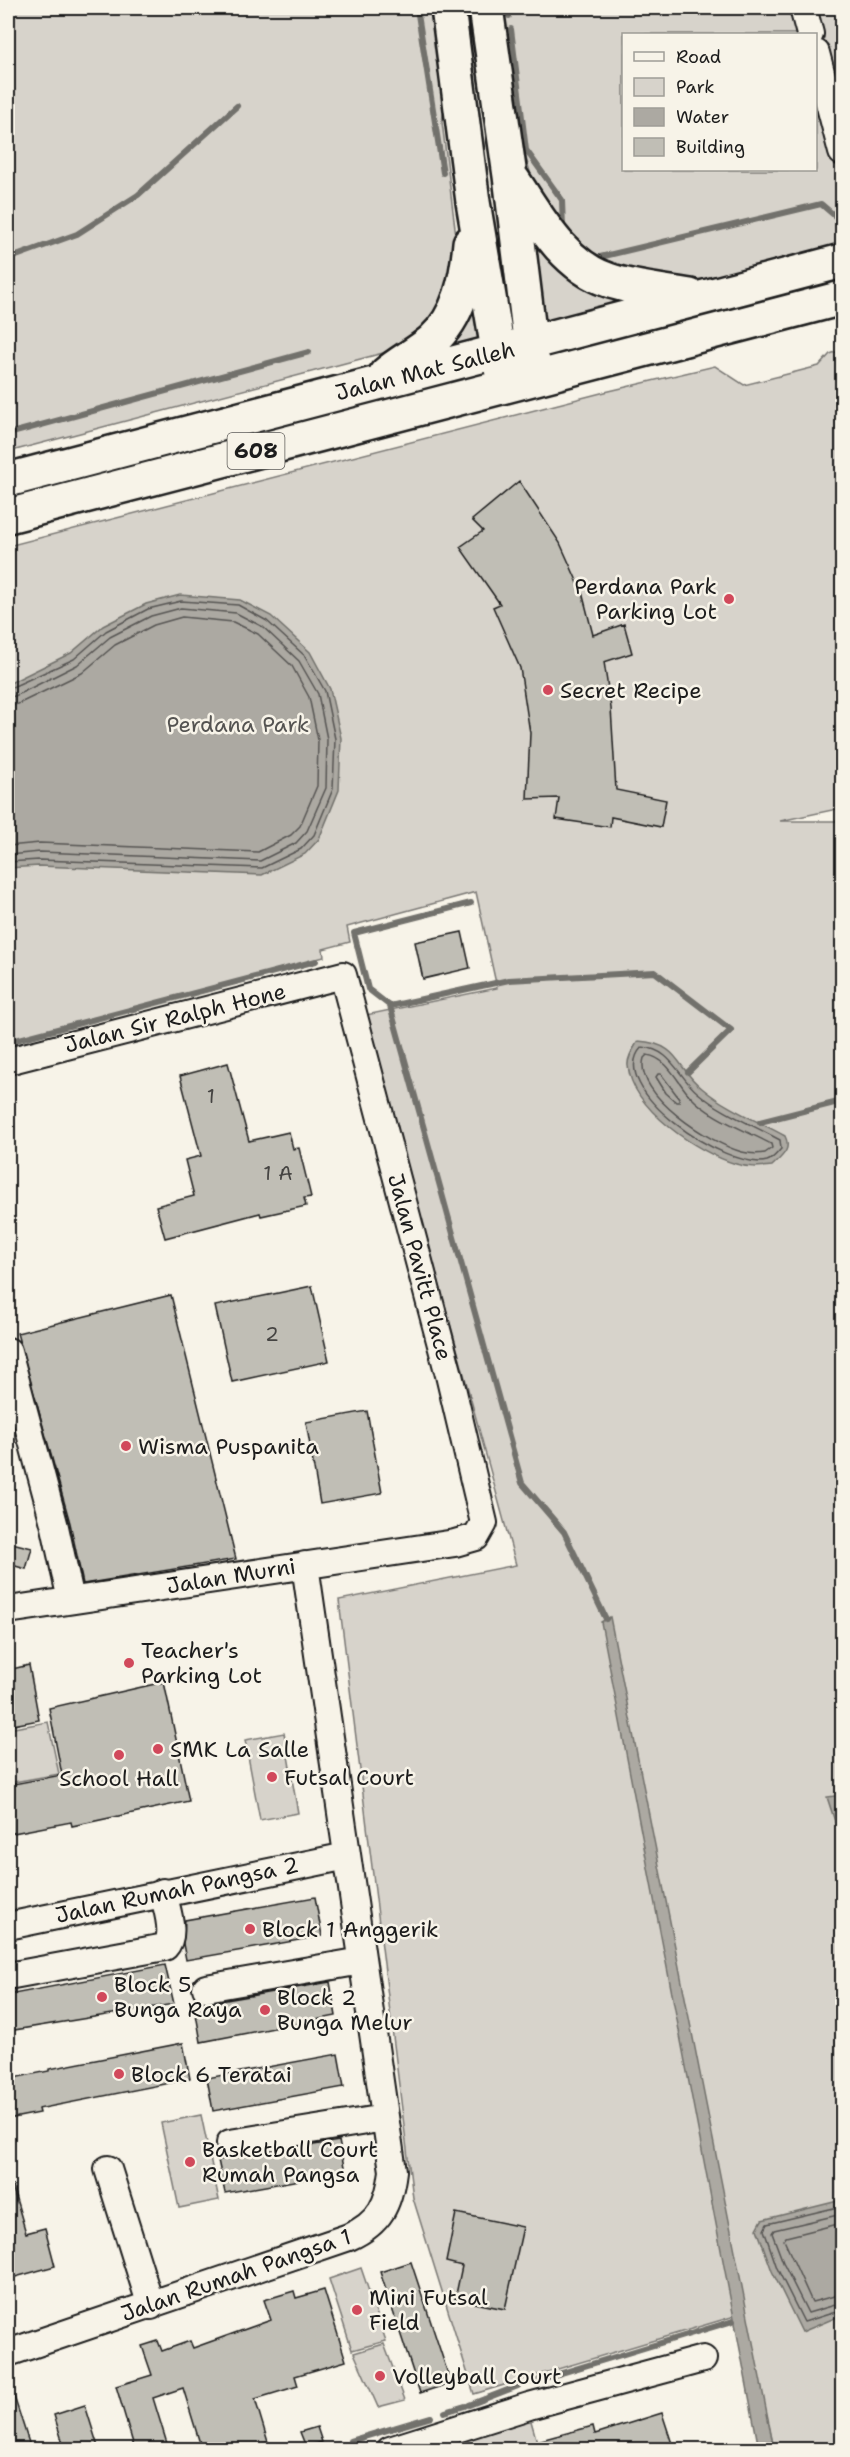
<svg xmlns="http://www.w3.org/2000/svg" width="850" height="2457" viewBox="0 0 850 2457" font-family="'Shantell Sans',sans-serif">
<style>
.green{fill:#d7d3cb;stroke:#7a7874;stroke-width:1.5}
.water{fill:#aca9a2;stroke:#72716c;stroke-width:1.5}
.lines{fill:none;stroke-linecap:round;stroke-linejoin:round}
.shore{stroke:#565452;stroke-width:1.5}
.stream{stroke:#72716c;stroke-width:6}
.building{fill:#c0beb5;stroke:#1c1c1c;stroke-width:1.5}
.minor-casing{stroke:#1c1c1c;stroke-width:30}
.major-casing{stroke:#1c1c1c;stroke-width:38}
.minor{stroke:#f7f3e8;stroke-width:26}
.major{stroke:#f7f3e8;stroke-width:33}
.poi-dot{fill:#d1495b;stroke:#f7f3e8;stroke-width:2}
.labels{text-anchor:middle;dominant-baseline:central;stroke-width:5;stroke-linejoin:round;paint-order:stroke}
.number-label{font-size:20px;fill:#454442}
.shield{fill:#f7f3e8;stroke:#5e5c59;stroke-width:1.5}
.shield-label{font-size:21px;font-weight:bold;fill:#1c1c1c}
.street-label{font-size:22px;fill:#1c1c1c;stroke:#f7f3e8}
.poi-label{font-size:22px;fill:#1c1c1c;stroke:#f7f3e8;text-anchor:start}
.park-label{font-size:22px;fill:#545351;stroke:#f7f3e8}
</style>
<rect width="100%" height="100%" fill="#f7f3e8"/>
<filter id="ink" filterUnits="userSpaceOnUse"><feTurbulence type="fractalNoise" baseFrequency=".0167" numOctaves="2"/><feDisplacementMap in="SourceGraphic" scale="12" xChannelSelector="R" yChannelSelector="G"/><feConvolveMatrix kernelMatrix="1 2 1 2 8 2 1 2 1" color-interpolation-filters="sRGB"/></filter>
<g filter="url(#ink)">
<path class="green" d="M8,8h427l12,78 -5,36 14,114 -13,74 -27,28 -33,15 -375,99z
M502,8h293l7,26h-178v136h192v-87l26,97v66l-128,33 -46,1 -71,-18 -49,-48 -17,-39 -6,-20 -7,-39z
M812,8h30v111z
M532,242l21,19 96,37 -108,28z
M477,277l4,65 -50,15z
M842,350v458l-62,13h62v1628h-68l-29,-136 -271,81 -61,-196 -74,-598 177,-35 -150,-550 131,-27 -21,-96 -129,35 3,15 -27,7 1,8 -316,84v-495l597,-154 110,-26 29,19 75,-19 11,-12z
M484,370l-4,7 -472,128v-13z
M48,1722l11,52 -51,9v-54z
M284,1733l14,80 -38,7 -15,-80z
M201,2115l18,85 -40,8 -18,-85z
M361,2268l25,73 -34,9 -23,-71z
M384,2344l21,56 -27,7 -24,-54z
M529,2414l10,35 -124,1z"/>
<path class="water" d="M180,595l60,5 31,16 39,36 20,37 11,49 -2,52 -20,49 -14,15 -43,21 -223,-9 -31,2v-184l63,-31 32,-27 43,-22z
M638,1041c44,3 37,27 65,48 24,20 55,32 82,47 7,14 -3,20 -13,30 -12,1 -24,2 -36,-2 -39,-12 -103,-54 -108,-98 -1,-9 6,-18 10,-25z
M610,1617l164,832h-15l-158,-827z
M842,1795v48l-15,-46z
M842,2200v115l-40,17 -30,-61 -15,-42 5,-9z"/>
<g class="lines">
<path class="shore" d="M8,689l66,-30 32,-28 42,-22 33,-8 57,4 29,16 38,35 20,35 10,48 -2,50 -19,46 -13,14 -39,19 -223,-8 -31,2
M8,697l7,-1 62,-31 33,-28 41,-21 30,-8 55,5 27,14 36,34 19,33 9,45 -1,49 -19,43 -11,12 -36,18 -220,-9 -32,3
M8,706l10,-2 64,-31 33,-28 39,-20 28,-8 51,5 25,12 34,32 17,31 9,43 -1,46 -17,40 -9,9 -33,17 -218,-9 -32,3
M642,1047c30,2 36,30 56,46 24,20 55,32 82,47l1,9c-4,4 -8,10 -14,12 -40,10 -164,-73 -125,-114z
M647,1055c21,3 30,27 43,41 20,22 55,34 81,48l1,4 -7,5c-7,1 -15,1 -23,-1 -30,-8 -109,-57 -98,-94z
M658,1074h3l18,24v4h-3l-10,-9 -10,-16z
M842,2206l-75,18 -3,6 13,38 27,54 38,-12
M842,2214l-68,16 -2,3 12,32 24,48 34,-10
M842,2223l-56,14 -2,3 28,62 30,-8"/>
<path class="stream" d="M417,8l26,165
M508,8l1,8
M511,29l15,121 36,50 1,28 3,3
M594,256l2,2 225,-54 21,18
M8,259l69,-25 61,-39 99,-89
M8,434l301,-82
M471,903l-117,30 14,56 22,17 132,477 42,49 42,87
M390,1006l119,-26 146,-8 76,58 -43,42
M8,1042l308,-81
M760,1122l82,-21
M532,2382l201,-61
M469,2405l49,-19
M445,2412l20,-6
M350,2441l81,-24
M325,2450l15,-5"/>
</g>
<path class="building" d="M519,481l41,62 22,49 11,43 31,-11 8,29 -28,9 7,46 5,82 50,10 -5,27 -50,-10 -1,10 -54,-8 3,-21 -32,1 3,-66 -10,-65 -27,-61 7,-3 -40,-57 23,-16 -11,-11z
M462,932l8,36 -47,11 -8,-37z
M228,1063l21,78 40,-9 4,17 6,-1 12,49 -7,1 2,8 -45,10 -1,-3 -95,25 -9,-32 38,-10 -9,-36 16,-4 -21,-80z
M312,1286l17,75 -97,21 -17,-76z
M171,1295l65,264 -153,25 -13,-61 -53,-190z
M367,1411l15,82 -62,11 -14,-82z
M8,1542l24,6 -6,21 -18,-5z
M29,1665l10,55 -31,6v-56z
M164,1682l25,119 -117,25 -1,-4 -63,12v-49l54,-10 -13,-67z
M315,1897l7,39 -136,24 -3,-16 2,-24z
M165,1965l9,39 -166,27v-36z
M330,1982l6,34 -135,26 -7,-39h15z
M183,2043l7,36 -152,30 1,4 -31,6v-40l41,-8v-2z
M338,2054l6,33 -131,24 -6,-33z
M339,2141l6,31 -120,21 -7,-33z
M12,2185l14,48 19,-5 10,38 -47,13v-93z
M456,2213l67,14 -18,82 -50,-10 7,-33 -16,-4z
M411,2262l40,121 -31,10 -40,-121z
M324,2290l22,71 -51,15 3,10 -43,13 13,43 -25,8h-41l-19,-62 -30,10 16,52h-34l-19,-64 36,-11 -10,-29 16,-5 4,10 28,-10 3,7 78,-28 -7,-20 30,-9 2,7z
M8,2387h3l19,59 -11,4h-11z
M85,2405l14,45h-34l-11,-35z
M662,2413l12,37h-147l-1,-6 67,-18 2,8z
M317,2427l5,15 -16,5 -6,-15z"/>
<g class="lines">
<defs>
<path id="minor" d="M803,8l7,26
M816,53l26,99
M8,1061l335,-86 106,400 35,148 -8,14 -21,6 -447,67
M8,1351l47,176 16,73
M8,1926l339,-70
M8,1976l157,-29c12,-13 1,-39 -2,-55
M206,1988l156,-27
M230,2143l155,-25
M108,2169l43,137
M8,2353l341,-116c31,-14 40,-33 44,-66l-88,-606
M390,2450l139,-44 174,-47"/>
<path id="major" d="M448,8l25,194 29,172
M486,8l24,168 23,188
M513,180c25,37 50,85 95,100 26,9 55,11 82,16
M386,374c14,-12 32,-21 46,-33 28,-25 35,-63 38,-98
M8,480l834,-219
M8,516l834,-218"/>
</defs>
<use href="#minor" class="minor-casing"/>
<use href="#major" class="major-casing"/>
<use href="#minor" class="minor"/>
<use href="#major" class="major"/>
</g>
</g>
<g class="poi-dot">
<circle cx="729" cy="599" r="6"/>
<circle cx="548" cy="690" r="6"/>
<circle cx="126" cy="1446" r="6"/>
<circle cx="129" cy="1663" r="6"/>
<circle cx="158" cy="1749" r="6"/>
<circle cx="119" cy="1755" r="6"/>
<circle cx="272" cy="1777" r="6"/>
<circle cx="250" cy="1929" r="6"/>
<circle cx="102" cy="1997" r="6"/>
<circle cx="265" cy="2010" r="6"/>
<circle cx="119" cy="2074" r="6"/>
<circle cx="190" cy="2162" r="6"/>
<circle cx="357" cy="2310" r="6"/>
<circle cx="380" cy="2376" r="6"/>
</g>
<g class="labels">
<g class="number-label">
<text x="211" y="1096">1</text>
<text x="278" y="1173">1 A</text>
<text x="272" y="1334">2</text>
</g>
<rect class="shield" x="227.5" y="433" width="57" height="36" rx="4.5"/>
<g class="shield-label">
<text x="256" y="451">608</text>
</g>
<g class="street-label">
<text transform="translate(425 371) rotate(-14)">Jalan Mat Salleh</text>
<text transform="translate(175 1018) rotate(-14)">Jalan Sir Ralph Hone</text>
<text transform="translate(420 1267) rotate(75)">Jalan Pavitt Place</text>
<text transform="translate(231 1576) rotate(-9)">Jalan Murni</text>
<text transform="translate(177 1890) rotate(-12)">Jalan Rumah Pangsa 2</text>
<text transform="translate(236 2275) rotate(-19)">Jalan Rumah Pangsa 1</text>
</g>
<g class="poi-label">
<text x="717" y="586" text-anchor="end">Perdana Park<tspan x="717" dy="25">Parking Lot</tspan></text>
<text x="560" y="690">Secret Recipe</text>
<text x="138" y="1446">Wisma Puspanita</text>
<text x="141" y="1650">Teacher's<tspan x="141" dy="25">Parking Lot</tspan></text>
<text x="170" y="1749">SMK La Salle</text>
<text x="284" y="1777">Futsal Court</text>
<text x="119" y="1778" text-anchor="middle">School Hall</text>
<text x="262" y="1929">Block 1 Anggerik</text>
<text x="114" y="1984">Block 5<tspan x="114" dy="25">Bunga Raya</tspan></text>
<text x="277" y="1997">Block 2<tspan x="277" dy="25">Bunga Melur</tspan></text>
<text x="131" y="2074">Block 6 Teratai</text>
<text x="202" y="2149">Basketball Court<tspan x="202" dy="25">Rumah Pangsa</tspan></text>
<text x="369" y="2297">Mini Futsal<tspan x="369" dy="25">Field</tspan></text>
<text x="392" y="2376">Volleyball Court</text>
</g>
<g class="park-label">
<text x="238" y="724">Perdana Park</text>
</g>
</g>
<rect width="850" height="2457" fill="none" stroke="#f7f3e8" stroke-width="30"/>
<rect x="15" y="15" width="820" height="2427" fill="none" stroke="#1c1c1c" stroke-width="2" filter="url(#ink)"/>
<rect x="622" y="33" width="195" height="138" fill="#f7f3e8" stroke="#9f9d96" stroke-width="1.5"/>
<rect x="634" y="52" width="30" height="9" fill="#f7f3e8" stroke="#9f9d96" stroke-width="1.5"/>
<text x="676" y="63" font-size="18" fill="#1c1c1c">Road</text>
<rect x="634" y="78" width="30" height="18" fill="#d7d3cb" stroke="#9f9d96" stroke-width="1.5"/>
<text x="676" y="93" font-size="18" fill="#1c1c1c">Park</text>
<rect x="634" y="108" width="30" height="18" fill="#aca9a2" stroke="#9f9d96" stroke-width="1.5"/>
<text x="676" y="123" font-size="18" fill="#1c1c1c">Water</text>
<rect x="634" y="138" width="30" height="18" fill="#c0beb5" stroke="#9f9d96" stroke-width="1.5"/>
<text x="676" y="153" font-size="18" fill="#1c1c1c">Building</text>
</svg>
